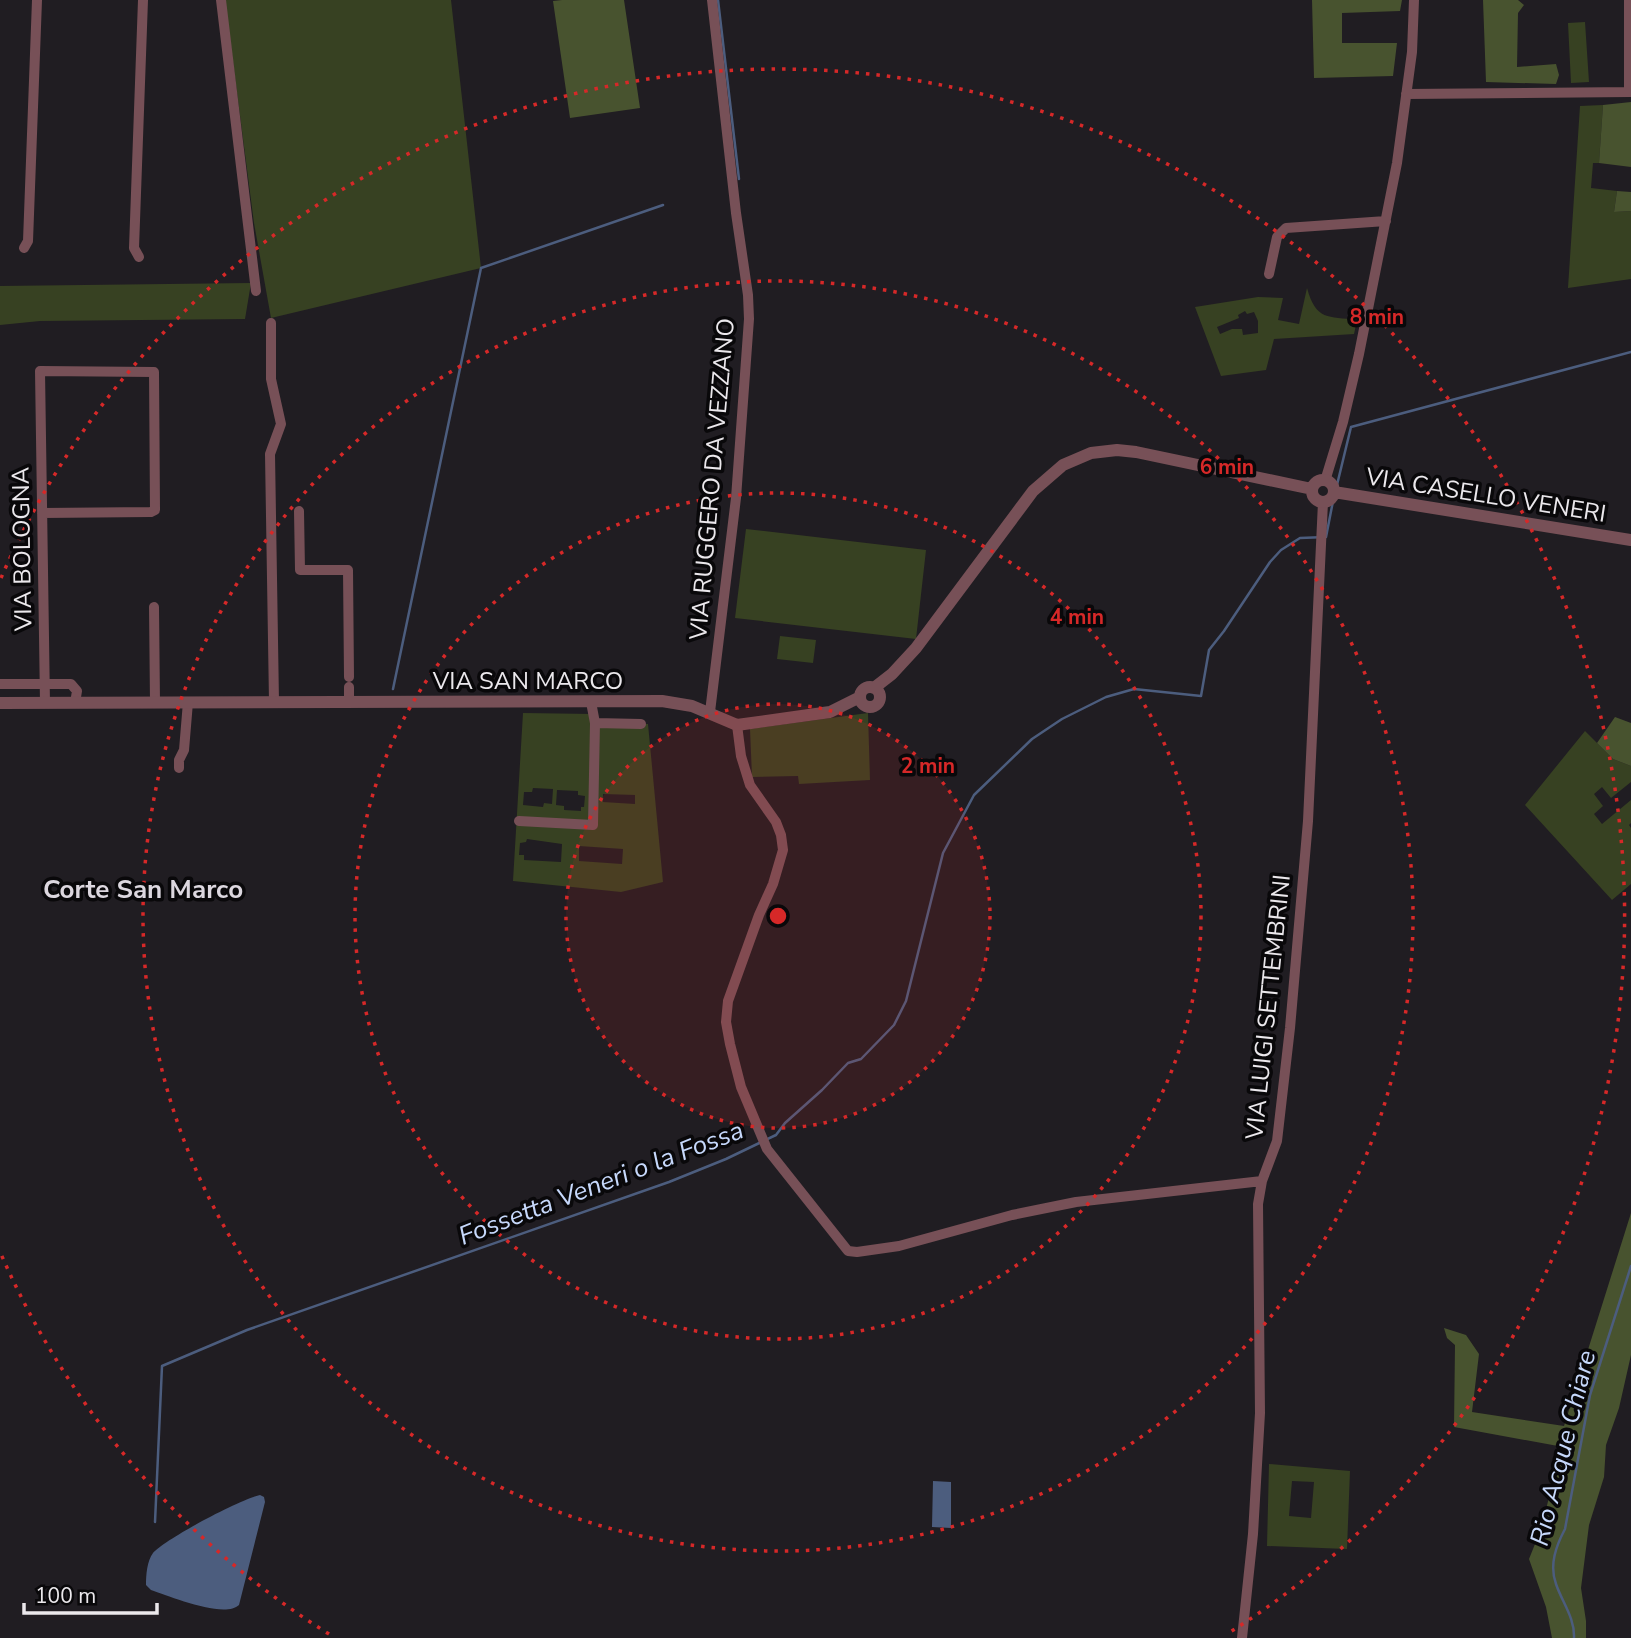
<svg xmlns="http://www.w3.org/2000/svg" width="1631" height="1638" viewBox="0 0 1631 1638" font-family="'Nunito Sans',sans-serif">
<style>
.green{fill:#374122;fill-rule:evenodd}
.forest{fill:#48532f}
.water{fill:#4c5d7e}
.lines{fill:none;stroke-linecap:round;stroke-linejoin:round}
.stream{stroke:#4c5d7e;stroke-width:2.5}
.minor{stroke:#775057;stroke-width:10}
.tertiary{stroke:#775057;stroke-width:12}
.ring{fill:none;stroke:#d62828;stroke-width:3.5;stroke-dasharray:3.5 7}
.labels{text-anchor:middle;dominant-baseline:central;stroke-width:7;stroke-linejoin:round;paint-order:stroke}
.street-label{font-size:24px;fill:#ebe8ec;stroke:#09080a}
.neighbourhood-label{font-size:26px;font-weight:bold;fill:#dcd7df;stroke:#09080a}
.water-label{font-size:26px;font-style:italic;fill:#c6d8fb;stroke:#09080a}
.centre{fill:#d62828;stroke:#09080a;stroke-width:3.5}
.ring-label{font-size:21px;text-anchor:middle;font-weight:bold;fill:#d62828;stroke:#09080a;stroke-width:7;stroke-linejoin:round;paint-order:stroke}
</style>
<rect width="100%" height="100%" fill="#201d22"/>
<path class="green" d="M225,0h226l30,268 -210,50 -17,-95z
M1585,22l4,60 -18,1 -3,-60z
M1603,105l-4,58h-6l-2,25 26,3 -3,21 17,-1v68l-63,9 12,-182z
M251,283l-6,36 -205,2 -40,4v-39z
M1307,288c9,33 21,28 50,32l-3,14 -80,5 -8,31 -45,6 -26,-69 63,-10 25,1 -5,22 21,4zM1245,311l2,3 7,-2 4,9v12l-15,2 -1,-6h-10l-12,5 -3,-7 22,-9 -1,-3z
M746,529l180,21 -10,89 -181,-21z
M780,636l36,4 -3,23 -36,-4z
M523,713l70,1 2,9 53,1 15,158 -42,10 -108,-11zM533,788l20,1 -1,15 -8,-1 -1,4 -20,-2 1,-13h8zM557,790l21,1v4l7,1 -1,11h-3v4l-17,-1v-4l-8,-1zM603,794l32,1v9l-32,-2zM527,839l35,5 -1,18 -37,-2v-5h-5l1,-12 6,-1zM579,846l44,3 -1,15 -43,-3z
M868,713l2,67 -71,4 -1,-8 -46,1 -2,-48z
M1585,731l28,28 18,7v16l-20,16 -9,-11 -8,7 9,12 -9,8 8,10 29,-24v23l-2,2 2,3v56l-19,16 -87,-95z
M1269,1464l81,7 -3,78 -80,-3zM1292,1481l22,1 -3,36 -22,-2z"/>
<path class="forest" d="M562,0h62l16,108 -70,10 -17,-117z
M1312,0h90l-2,11 -58,2v30h55l-4,33 -79,2z
M1483,0h35l6,5 -6,8 -1,54 39,-3 3,11 -3,9 -70,-2z
M1631,102v65l-32,-4 4,-58z
M1617,191l14,1v19l-17,1z
M1615,717l16,6v43l-18,-7 -16,-16z
M1631,1213v142l-12,53 -13,37 -2,32 -15,48 -8,63 5,33v17h-34l-6,-31 -17,-48 12,-30 14,-55 3,-28 -104,-19 1,-82 -8,-7 -3,-10 22,7 13,19 -7,58 92,14z"/>
<path class="water" d="M933,1481l18,1v46l-19,-1z
M260,1495l4,2 1,5 -26,103c-15,14 -70,-9 -88,-15l-5,-5c0,-10 1,-24 7,-32 12,-14 88,-54 107,-58z"/>
<g class="lines">
<path class="stream" d="M718,0l21,179
M1336,489l15,-62 280,-75
M393,689l88,-421 182,-63
M155,1522l7,-156 85,-36 422,-148 57,-23 50,-24 9,-12 37,-33 26,-27 13,-4 33,-34 12,-24 37,-148 31,-58 58,-56 30,-20 44,-22 28,-8 67,7 8,-46 15,-19 46,-69 11,-12 19,-12 26,-1 8,-41
M1574,1638c1,-20 -12,-36 -18,-54 -7,-19 0,-38 9,-55l25,-134 41,-129"/>
<path class="minor" d="M221,0l35,291
M1629,0v92
M1406,94l225,-2
M24,248l4,-7 9,-241
M139,257l-5,-9 9,-248
M1269,274l8,-37 9,-9 100,-7
M271,323v56l10,45 -11,30 4,248
M1325,481l18,-59 16,-68 38,-191 15,-111 2,-52
M299,511l1,59h48l1,107
M42,513l109,-1 4,-2 -1,-138 -114,-1 5,332
M154,607l1,96
M0,684h71l6,7 -2,12
M591,702l4,21 46,1
M349,703v-16
M710,712l26,-214 13,-179 -1,-24 -12,-82 -24,-213
M737,725l4,31 9,29 26,37 5,13 2,15 -10,34 -14,31 -31,86 -2,21 4,22 11,43 26,62 81,102 9,1 42,-6 113,-31 64,-13 186,-21
M179,768v-8l5,-10 4,-48
M519,821l74,4 2,-102
M1242,1638l11,-104 7,-121 -2,-209 4,-23 15,-40 13,-113 18,-207 15,-319"/>
<path class="tertiary" d="M1312 491a11 11 0 1 1 22 0a11 11 0 1 1-22 0Z
M1334,492l297,48
M860 697a10 10 0 1 1 20 0a10 10 0 1 1-20 0Z
M874,688l18,-14 24,-26 117,-157 30,-26 28,-12 26,-3 19,2 176,37
M0,703l662,-2 30,5 45,19 93,-13 30,-15"/>
</g>
<circle cx="778" cy="916" r="212" fill="#d62828" fill-opacity=".12"/>
<g class="ring">
<circle cx="778" cy="916" r="212"/>
<circle cx="778" cy="916" r="423"/>
<circle cx="778" cy="916" r="635"/>
<path d="M329 1634A847 847 0 0 1 1 1254M1 578A847 847 0 1 1 1227 1634"/>
</g>
<g class="labels">
<g class="street-label">
<text transform="translate(712 479) rotate(-85)">VIA RUGGERO DA VEZZANO</text>
<text transform="translate(1486 495) rotate(9)">VIA CASELLO VENERI</text>
<text transform="translate(22 549) rotate(-91)">VIA BOLOGNA</text>
<text x="528" y="681">VIA SAN MARCO</text>
<text transform="translate(1268 1007) rotate(-84)">VIA LUIGI SETTEMBRINI</text>
</g>
<g class="neighbourhood-label">
<text x="143" y="889">Corte San Marco</text>
</g>
<g class="water-label">
<text transform="translate(601 1183) rotate(-21)">Fossetta Veneri o la Fossa</text>
<text transform="translate(1563 1448) rotate(-76)">Rio Acque Chiare</text>
</g>
</g>
<circle cx="778" cy="916" r="10" class="centre"/>
<g class="ring-label">
<text x="1377" y="324">8 min</text>
<text x="1227" y="474">6 min</text>
<text x="1077" y="624">4 min</text>
<text x="928" y="773">2 min</text>
</g>
<path d="M24 1603v10h133v-10" fill="none" stroke="#ebe8ec" stroke-width="3.5"/>
<text x="35" y="1603" font-size="21" fill="#ebe8ec" stroke="#09080a" stroke-width="5" paint-order="stroke">100 m</text>
</svg>
